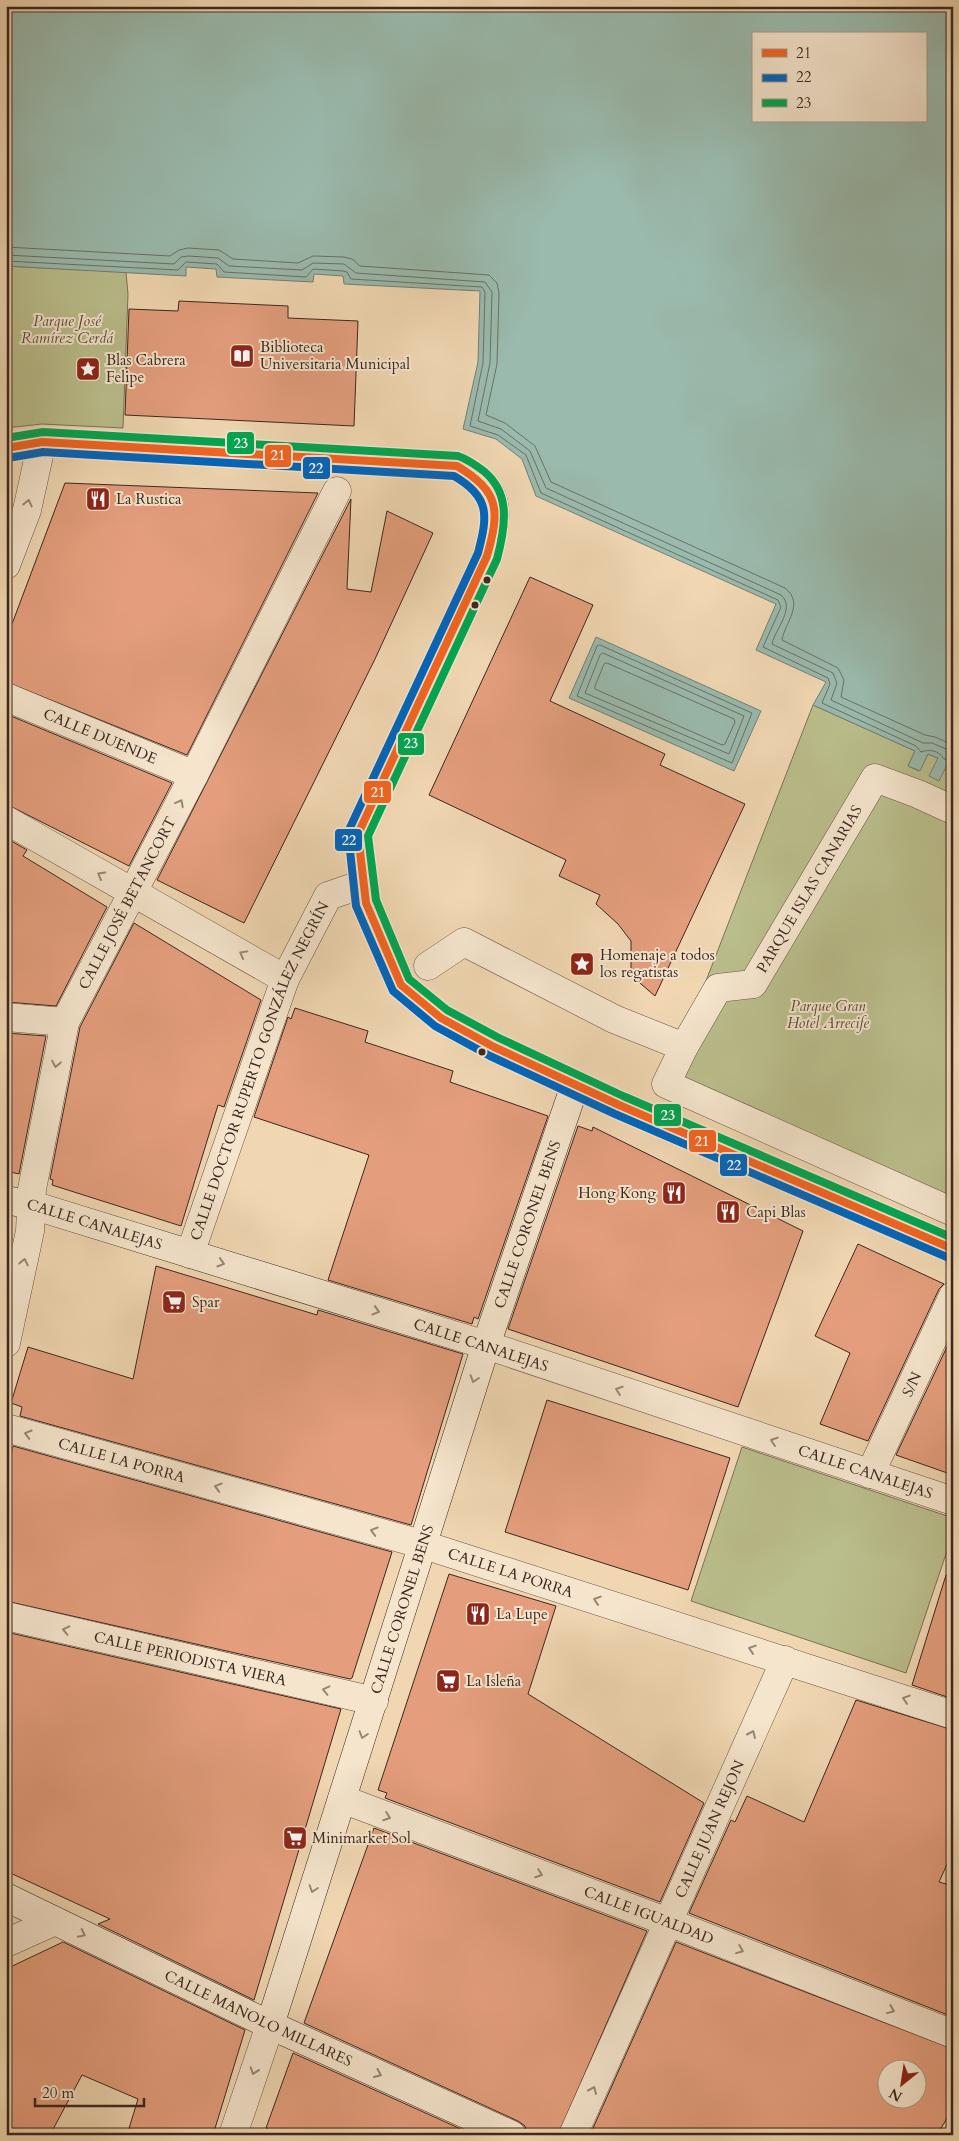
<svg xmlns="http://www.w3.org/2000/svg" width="959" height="2141" viewBox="0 0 959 2141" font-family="Cardo,serif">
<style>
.green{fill:#babe8c;stroke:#7a7256}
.water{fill:#9abaad;stroke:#747f75;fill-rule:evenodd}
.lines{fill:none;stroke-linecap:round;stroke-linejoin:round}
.shore{stroke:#6a7066;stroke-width:1}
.building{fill:#e49e7d;stroke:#3b2720;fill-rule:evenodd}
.street-casing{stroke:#685344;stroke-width:29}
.secondary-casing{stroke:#3b2720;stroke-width:29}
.street{stroke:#f5e5cd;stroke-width:28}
.secondary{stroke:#f5e5cd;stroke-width:28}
.bus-1-casing{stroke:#f5e5cd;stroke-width:11}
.bus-2-casing{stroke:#f5e5cd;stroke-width:11}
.bus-3-casing{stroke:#f5e5cd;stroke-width:11}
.bus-1{stroke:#f26522;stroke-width:8}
.bus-2{stroke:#0065bd;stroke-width:8}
.bus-3{stroke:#00a651;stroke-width:8}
.oneway{stroke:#988676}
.bus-dot{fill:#3b2720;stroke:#f5e5cd;stroke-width:2}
.labels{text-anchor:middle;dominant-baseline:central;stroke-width:4;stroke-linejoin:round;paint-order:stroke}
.park-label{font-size:15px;font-style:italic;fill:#5b4d3b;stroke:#f5e5cd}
.poi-label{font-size:15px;fill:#3b2720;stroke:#f5e5cd;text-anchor:start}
.street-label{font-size:15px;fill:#3b2720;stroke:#f5e5cd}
.line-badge{stroke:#f5e5cd;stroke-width:2}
.badge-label{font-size:14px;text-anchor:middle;font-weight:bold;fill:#fff}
</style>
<rect width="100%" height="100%" fill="#f0d7b2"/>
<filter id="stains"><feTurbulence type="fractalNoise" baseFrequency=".004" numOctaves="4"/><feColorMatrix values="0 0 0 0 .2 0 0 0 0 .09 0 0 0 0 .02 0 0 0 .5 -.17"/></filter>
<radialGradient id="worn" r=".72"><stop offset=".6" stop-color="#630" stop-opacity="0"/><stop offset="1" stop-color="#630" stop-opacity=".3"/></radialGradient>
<path class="green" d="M6,266l120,6 2,22 -5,134 -81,-4 -36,4z
M813,705l102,46 -7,15 11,5 9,-17 10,4 1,22 9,-17 5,2v13l-3,7 3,1v417l-287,-119z
M742,1447l211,71v15l-47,140 -215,-72z"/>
<path class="water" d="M6,6h947v759l-5,-2 -9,18 -10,-5 9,-18 -10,-4 -8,17 -12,-5 7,-15 -102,-46 13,-23 -70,-32 20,-46 -240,-108 -14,-37 -26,-20 -33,-10 15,-67 2,-71 -136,-7 -1,-8 -29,-2 -1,8 -96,-5 -1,-8 -30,-2v9l-180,-10zM753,34h172v87h-172z
M596,637l165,74 -27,60 -165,-73z"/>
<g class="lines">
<path class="shore" d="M6,247l164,9 9,-6 9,-2 31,2 14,9 65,4 15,-7 31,1 8,2 8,7 129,9 8,8 2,10 -2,71 -11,51 19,8 30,23 16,36 234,106c20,16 0,34 -3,52l56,28 6,12 -3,17 84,38 10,2 18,8
M6,255l168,9 7,-7 7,-1 30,2 11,8 73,4 11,-7 31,1 12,9 129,9 7,10 -2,71 -12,58 23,8 29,22 16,37 235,107c15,13 -6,34 -9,49l61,29 4,10 -6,17 92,43h9l21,9
M6,261l172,9 8,-8 31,2 7,8 82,5 7,-8 30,2 4,1 4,7 131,8 3,5 -2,71 -13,63 28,9 28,20 15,38 237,107 3,7 -18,40 65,31 2,6 -8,19 94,43 5,6c9,-3 17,-2 23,7h9
M600,645l152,68 -20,50 -155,-67 20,-50z
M603,653l141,63 -15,38 -144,-61 15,-38z
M607,663l127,56 1,3 -10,22 -3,1 -127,-56v-3l9,-22z"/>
</g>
<path class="building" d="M179,301l109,5v12l70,3 -4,105 -229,-11 4,-106 49,2z
M65,483l253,10 -131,262 -181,-73v-42z
M351,499l-4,90 24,3 16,-81 46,22 -58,126 -131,264 -87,-43z
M530,577l63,28 -43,96 115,53 -5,11 85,39 -90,192 -21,-18 -3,-8v-29l-13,-17 -22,-20 4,-9 -41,-19 7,-16 -137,-65z
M6,714l166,69 -43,83 -123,-62z
M6,838l21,12 -4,6 84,51 -51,99 -50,-4z
M134,923l127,77 -37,107 -6,-2 -37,121 -129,-41 1,-5 -3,-1 30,-152z
M295,1008l73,23 -3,11 88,29 -3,11 98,34 -70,203 -4,-2 -2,7 -144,-44 41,-125 -115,-38 34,-100 3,2z
M6,1033l40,3 -27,138 -13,-3z
M578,1126l14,5 1,-4 210,104 -65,176 -230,-78z
M858,1244l86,40 -5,5 -71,152 -48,-17 30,-71 -35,-17z
M156,1266l161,49 1,-5 145,44 -52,171 -391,-109 2,-9 -11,-4 17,-56 105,32z
M953,1334v141l-57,-20z
M547,1400l183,58 -42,132 -183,-58z
M13,1446l379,106 -40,126 -2,1 -344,-78v-123z
M449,1574l107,32 -28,88 176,109 -44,99 -275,-104 2,-5 -9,-3z
M946,1575l7,1v123l-41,-14z
M6,1632l335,77 -87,291 -156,-76 12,-5 -104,-48z
M856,1700l97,30v121l-14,31 14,4v131l-264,-104 42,-93 4,2 12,-26 57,26z
M374,1828l273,103 -89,204h-31l-2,-9 -7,-5 -214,-98z
M63,1942l182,88 -32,105h-86l11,-36 -56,-24 -32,60h-44v-166z
M676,1942l277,107v59l-16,27h-347zM886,2068h30v30h-30z
M293,2053l181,82h-192l-16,-7z"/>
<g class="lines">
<defs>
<g id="street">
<path d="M6,565l21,-55 15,-68"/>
<path id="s1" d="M6,697l188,78"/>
<path d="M6,820l279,159"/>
<path id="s2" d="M428,966l36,-24 150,77 70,28 34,-59 35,-4 122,-206 43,16 35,16"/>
<path d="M6,1017l59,5"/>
<path d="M684,1047l-18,37 287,128"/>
<path id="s3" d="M190,1254l95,-275 43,-83 35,-12"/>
<path id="s4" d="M6,1343l24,-112 2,-42 33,-167 129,-247 143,-284"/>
<path id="s5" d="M486,1345l467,156"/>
<path id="s6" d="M6,1428l415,116 532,171"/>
<path id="s7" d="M870,1474l83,-178"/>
<path id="s8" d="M6,1616l368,85"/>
<path id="s9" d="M342,1799l326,123 285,112"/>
<path d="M6,1943l49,-22"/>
<path d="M233,2135l37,-110"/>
<path id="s10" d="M573,2135l212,-475"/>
</g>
<g id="secondary">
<path d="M6,448l36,-6 415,24c8,5 17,9 23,15 23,19 14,51 7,75l-129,278 8,69 35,82 40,33 53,29 125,58 334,144"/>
<path id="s11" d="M6,1200l26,5 454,140"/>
<path id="s12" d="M6,1897l264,128 242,110"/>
<path id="s13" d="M270,2025l216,-680 89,-260"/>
</g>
</defs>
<use href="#street" class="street-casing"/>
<use href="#secondary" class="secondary-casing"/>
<use href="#street" class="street"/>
<use href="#secondary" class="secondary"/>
<defs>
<path id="bus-1" d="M6,448l36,-6 415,24c43,26 43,44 30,90l-129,278 8,69 35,82 40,33 53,29 125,58 334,144"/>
<path id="bus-2" d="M8,458l35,-6 411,24c36,21 34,39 24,77l-130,279 8,74 37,85 42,35 55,30 125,58 334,144"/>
<path id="bus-3" d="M6,438l37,-6 415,24c7,2 14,7 20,11 34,22 28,58 19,92l-129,277 8,64 33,79 38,31 52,28 124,58 330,142"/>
</defs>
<use href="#bus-1" class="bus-1-casing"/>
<use href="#bus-2" class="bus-2-casing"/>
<use href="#bus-3" class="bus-3-casing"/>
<use href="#bus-1" class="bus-1"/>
<use href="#bus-2" class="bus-2"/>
<use href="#bus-3" class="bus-3"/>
</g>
<defs><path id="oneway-chevron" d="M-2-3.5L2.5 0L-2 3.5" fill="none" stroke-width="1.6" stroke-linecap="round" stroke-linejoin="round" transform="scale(1.25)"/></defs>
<g class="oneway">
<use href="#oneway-chevron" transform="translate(28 503) rotate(-77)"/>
<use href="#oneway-chevron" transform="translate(180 803) rotate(-62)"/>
<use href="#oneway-chevron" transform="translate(101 875) rotate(-150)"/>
<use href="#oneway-chevron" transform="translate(243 954) rotate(-151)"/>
<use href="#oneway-chevron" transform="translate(56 1064) rotate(101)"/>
<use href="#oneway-chevron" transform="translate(24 1262) rotate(-78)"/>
<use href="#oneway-chevron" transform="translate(221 1263) rotate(17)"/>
<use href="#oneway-chevron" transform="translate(376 1311) rotate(17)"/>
<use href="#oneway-chevron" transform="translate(474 1379) rotate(108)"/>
<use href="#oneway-chevron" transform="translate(619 1390) rotate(-161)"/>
<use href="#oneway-chevron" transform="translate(28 1434) rotate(-164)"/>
<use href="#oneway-chevron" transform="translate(774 1441) rotate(-161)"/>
<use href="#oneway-chevron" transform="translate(218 1487) rotate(-164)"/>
<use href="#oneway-chevron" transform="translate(374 1531) rotate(-164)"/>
<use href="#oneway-chevron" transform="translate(597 1600) rotate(-162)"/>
<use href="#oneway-chevron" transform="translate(66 1630) rotate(-167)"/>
<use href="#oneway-chevron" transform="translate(752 1649) rotate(-162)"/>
<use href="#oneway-chevron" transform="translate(326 1690) rotate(-167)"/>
<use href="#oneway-chevron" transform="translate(906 1699) rotate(-162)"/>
<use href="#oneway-chevron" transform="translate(752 1734) rotate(-66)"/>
<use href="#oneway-chevron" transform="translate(363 1735) rotate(108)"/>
<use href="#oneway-chevron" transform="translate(387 1817) rotate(20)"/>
<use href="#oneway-chevron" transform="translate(539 1874) rotate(20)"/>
<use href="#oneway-chevron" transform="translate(313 1889) rotate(108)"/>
<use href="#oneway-chevron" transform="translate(82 1934) rotate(26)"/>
<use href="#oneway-chevron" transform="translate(740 1950) rotate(22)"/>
<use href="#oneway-chevron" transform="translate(891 2010) rotate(22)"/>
<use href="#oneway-chevron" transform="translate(254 2071) rotate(109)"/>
<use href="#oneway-chevron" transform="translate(378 2074) rotate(24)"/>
<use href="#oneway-chevron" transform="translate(593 2090) rotate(-66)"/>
</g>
<defs>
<symbol id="library-square" viewBox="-11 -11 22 22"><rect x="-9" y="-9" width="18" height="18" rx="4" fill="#8f2418" stroke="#f5e5cd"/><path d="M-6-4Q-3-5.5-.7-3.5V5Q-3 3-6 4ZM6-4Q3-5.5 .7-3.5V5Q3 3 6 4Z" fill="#fff"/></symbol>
<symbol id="sight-square" viewBox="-11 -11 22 22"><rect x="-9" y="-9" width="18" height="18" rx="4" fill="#8f2418" stroke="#f5e5cd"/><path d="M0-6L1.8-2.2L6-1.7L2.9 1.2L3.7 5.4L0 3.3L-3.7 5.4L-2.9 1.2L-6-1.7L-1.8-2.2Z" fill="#fff"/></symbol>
<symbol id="restaurant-square" viewBox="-11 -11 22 22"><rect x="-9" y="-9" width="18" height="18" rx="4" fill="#8f2418" stroke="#f5e5cd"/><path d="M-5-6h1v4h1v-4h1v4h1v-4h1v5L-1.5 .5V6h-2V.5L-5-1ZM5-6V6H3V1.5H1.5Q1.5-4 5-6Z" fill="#fff"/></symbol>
<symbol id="supermarket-square" viewBox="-11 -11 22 22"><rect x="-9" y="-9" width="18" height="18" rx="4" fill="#8f2418" stroke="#f5e5cd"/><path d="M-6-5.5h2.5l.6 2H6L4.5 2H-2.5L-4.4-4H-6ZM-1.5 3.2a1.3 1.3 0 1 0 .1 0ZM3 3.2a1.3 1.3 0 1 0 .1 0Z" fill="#fff"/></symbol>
</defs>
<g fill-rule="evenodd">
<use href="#library-square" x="228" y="342" width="28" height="28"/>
<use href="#sight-square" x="74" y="355" width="28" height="28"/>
<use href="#restaurant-square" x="84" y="485" width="28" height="28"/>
<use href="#sight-square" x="568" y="950" width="28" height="28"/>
<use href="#restaurant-square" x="660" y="1179" width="28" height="28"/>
<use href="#restaurant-square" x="714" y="1198" width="28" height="28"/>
<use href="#supermarket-square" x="160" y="1288" width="28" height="28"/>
<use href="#restaurant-square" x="464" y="1600" width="28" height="28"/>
<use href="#supermarket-square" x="434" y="1667" width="28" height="28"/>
<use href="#supermarket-square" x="281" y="1824" width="28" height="28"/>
</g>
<g class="bus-dot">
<circle cx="487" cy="580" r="4.5"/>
<circle cx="475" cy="605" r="4.5"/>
<circle cx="482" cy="1052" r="4.5"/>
</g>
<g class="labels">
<g class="park-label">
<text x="67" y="321">Parque José<tspan x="67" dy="17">Ramírez Cerdá</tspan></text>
<text x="828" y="1006">Parque Gran<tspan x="828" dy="17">Hotel Arrecife</tspan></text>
</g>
<g class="poi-label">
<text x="260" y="347">Biblioteca<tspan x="260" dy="17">Universitaria Municipal</tspan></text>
<text x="106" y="360">Blas Cabrera<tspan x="106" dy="17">Felipe</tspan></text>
<text x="116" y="499">La Rustica</text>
<text x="600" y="955">Homenaje a todos<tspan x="600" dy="17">los regatistas</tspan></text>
<text x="656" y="1193" text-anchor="end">Hong Kong</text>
<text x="746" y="1212">Capi Blas</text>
<text x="192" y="1302">Spar</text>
<text x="496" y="1614">La Lupe</text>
<text x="466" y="1681">La Isleña</text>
<text x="312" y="1838">Minimarket Sol</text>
</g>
<g class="street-label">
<text stroke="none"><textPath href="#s1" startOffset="102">CALLE DUENDE</textPath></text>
<text stroke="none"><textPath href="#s2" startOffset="501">PARQUE ISLAS CANARIAS</textPath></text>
<text stroke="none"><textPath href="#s4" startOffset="461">CALLE JOSÉ BETANCORT</textPath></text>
<text stroke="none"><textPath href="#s3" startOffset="196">CALLE DOCTOR RUPERTO GONZÁLEZ NEGRÍN</textPath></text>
<text stroke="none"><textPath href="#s13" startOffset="841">CALLE CORONEL BENS</textPath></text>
<text stroke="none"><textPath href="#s11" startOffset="92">CALLE CANALEJAS</textPath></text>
<text transform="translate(481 1345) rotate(18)">CALLE CANALEJAS</text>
<text stroke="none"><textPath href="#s7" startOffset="99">S/N</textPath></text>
<text stroke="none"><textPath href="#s6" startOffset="120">CALLE LA PORRA</textPath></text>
<text stroke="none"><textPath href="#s5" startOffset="400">CALLE CANALEJAS</textPath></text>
<text stroke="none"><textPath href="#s6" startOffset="525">CALLE LA PORRA</textPath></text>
<text stroke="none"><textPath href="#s13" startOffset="436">CALLE CORONEL BENS</textPath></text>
<text stroke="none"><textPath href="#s8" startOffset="189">CALLE PERIODISTA VIERA</textPath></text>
<text stroke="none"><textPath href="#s10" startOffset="335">CALLE JUAN REJON</textPath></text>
<text stroke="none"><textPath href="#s9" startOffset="328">CALLE IGUALDAD</textPath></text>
<text stroke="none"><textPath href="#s12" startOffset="280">CALLE MANOLO MILLARES</textPath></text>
</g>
</g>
<g class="line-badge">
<rect x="226" y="431" width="29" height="24" rx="5" fill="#00a651"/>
<rect x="264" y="444" width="28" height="24" rx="5" fill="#f26522"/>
<rect x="302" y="456" width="29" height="24" rx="5" fill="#0065bd"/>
<rect x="397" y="732" width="28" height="24" rx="5" fill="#00a651"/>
<rect x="363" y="780" width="29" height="24" rx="5" fill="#f26522"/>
<rect x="334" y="828" width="29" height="24" rx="5" fill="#0065bd"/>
<rect x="653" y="1103" width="29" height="24" rx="5" fill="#00a651"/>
<rect x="688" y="1129" width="29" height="24" rx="5" fill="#f26522"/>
<rect x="719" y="1153" width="29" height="24" rx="5" fill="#0065bd"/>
</g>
<g class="badge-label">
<text x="241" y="448">23</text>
<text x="278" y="460">21</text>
<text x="316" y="473">22</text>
<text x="411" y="748">23</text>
<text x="378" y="797">21</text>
<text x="349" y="845">22</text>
<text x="668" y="1120">23</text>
<text x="702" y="1146">21</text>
<text x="734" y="1170">22</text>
</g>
<rect width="959" height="2141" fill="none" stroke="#f0d7b2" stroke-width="25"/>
<rect x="8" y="8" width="944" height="2126" fill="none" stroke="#3b2720" stroke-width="2.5"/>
<rect x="12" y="12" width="934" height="2116" fill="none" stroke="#3b2720"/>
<rect x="752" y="32" width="175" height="90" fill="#f5e5cd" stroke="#ab9988"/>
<rect x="762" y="49" width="25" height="8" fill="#f26522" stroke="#ab9988"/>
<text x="796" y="58" font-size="15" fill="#3b2720">21</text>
<rect x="762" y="74" width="25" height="8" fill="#0065bd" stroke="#ab9988"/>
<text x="796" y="82" font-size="15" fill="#3b2720">22</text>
<rect x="762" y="99" width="25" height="8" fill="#00a651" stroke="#ab9988"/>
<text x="796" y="108" font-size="15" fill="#3b2720">23</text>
<g transform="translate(902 2084) rotate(210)"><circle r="24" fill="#f5e5cd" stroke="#ab9988"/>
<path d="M0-4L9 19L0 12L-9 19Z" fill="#8f2418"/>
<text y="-8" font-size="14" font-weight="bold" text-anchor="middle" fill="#3b2720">N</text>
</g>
<path d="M35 2098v8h109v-8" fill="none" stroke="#3b2720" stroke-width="2.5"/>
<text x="42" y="2098" font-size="15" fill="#3b2720" stroke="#f5e5cd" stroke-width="4" paint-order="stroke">20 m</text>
<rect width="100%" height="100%" filter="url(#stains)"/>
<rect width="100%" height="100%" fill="url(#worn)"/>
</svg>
